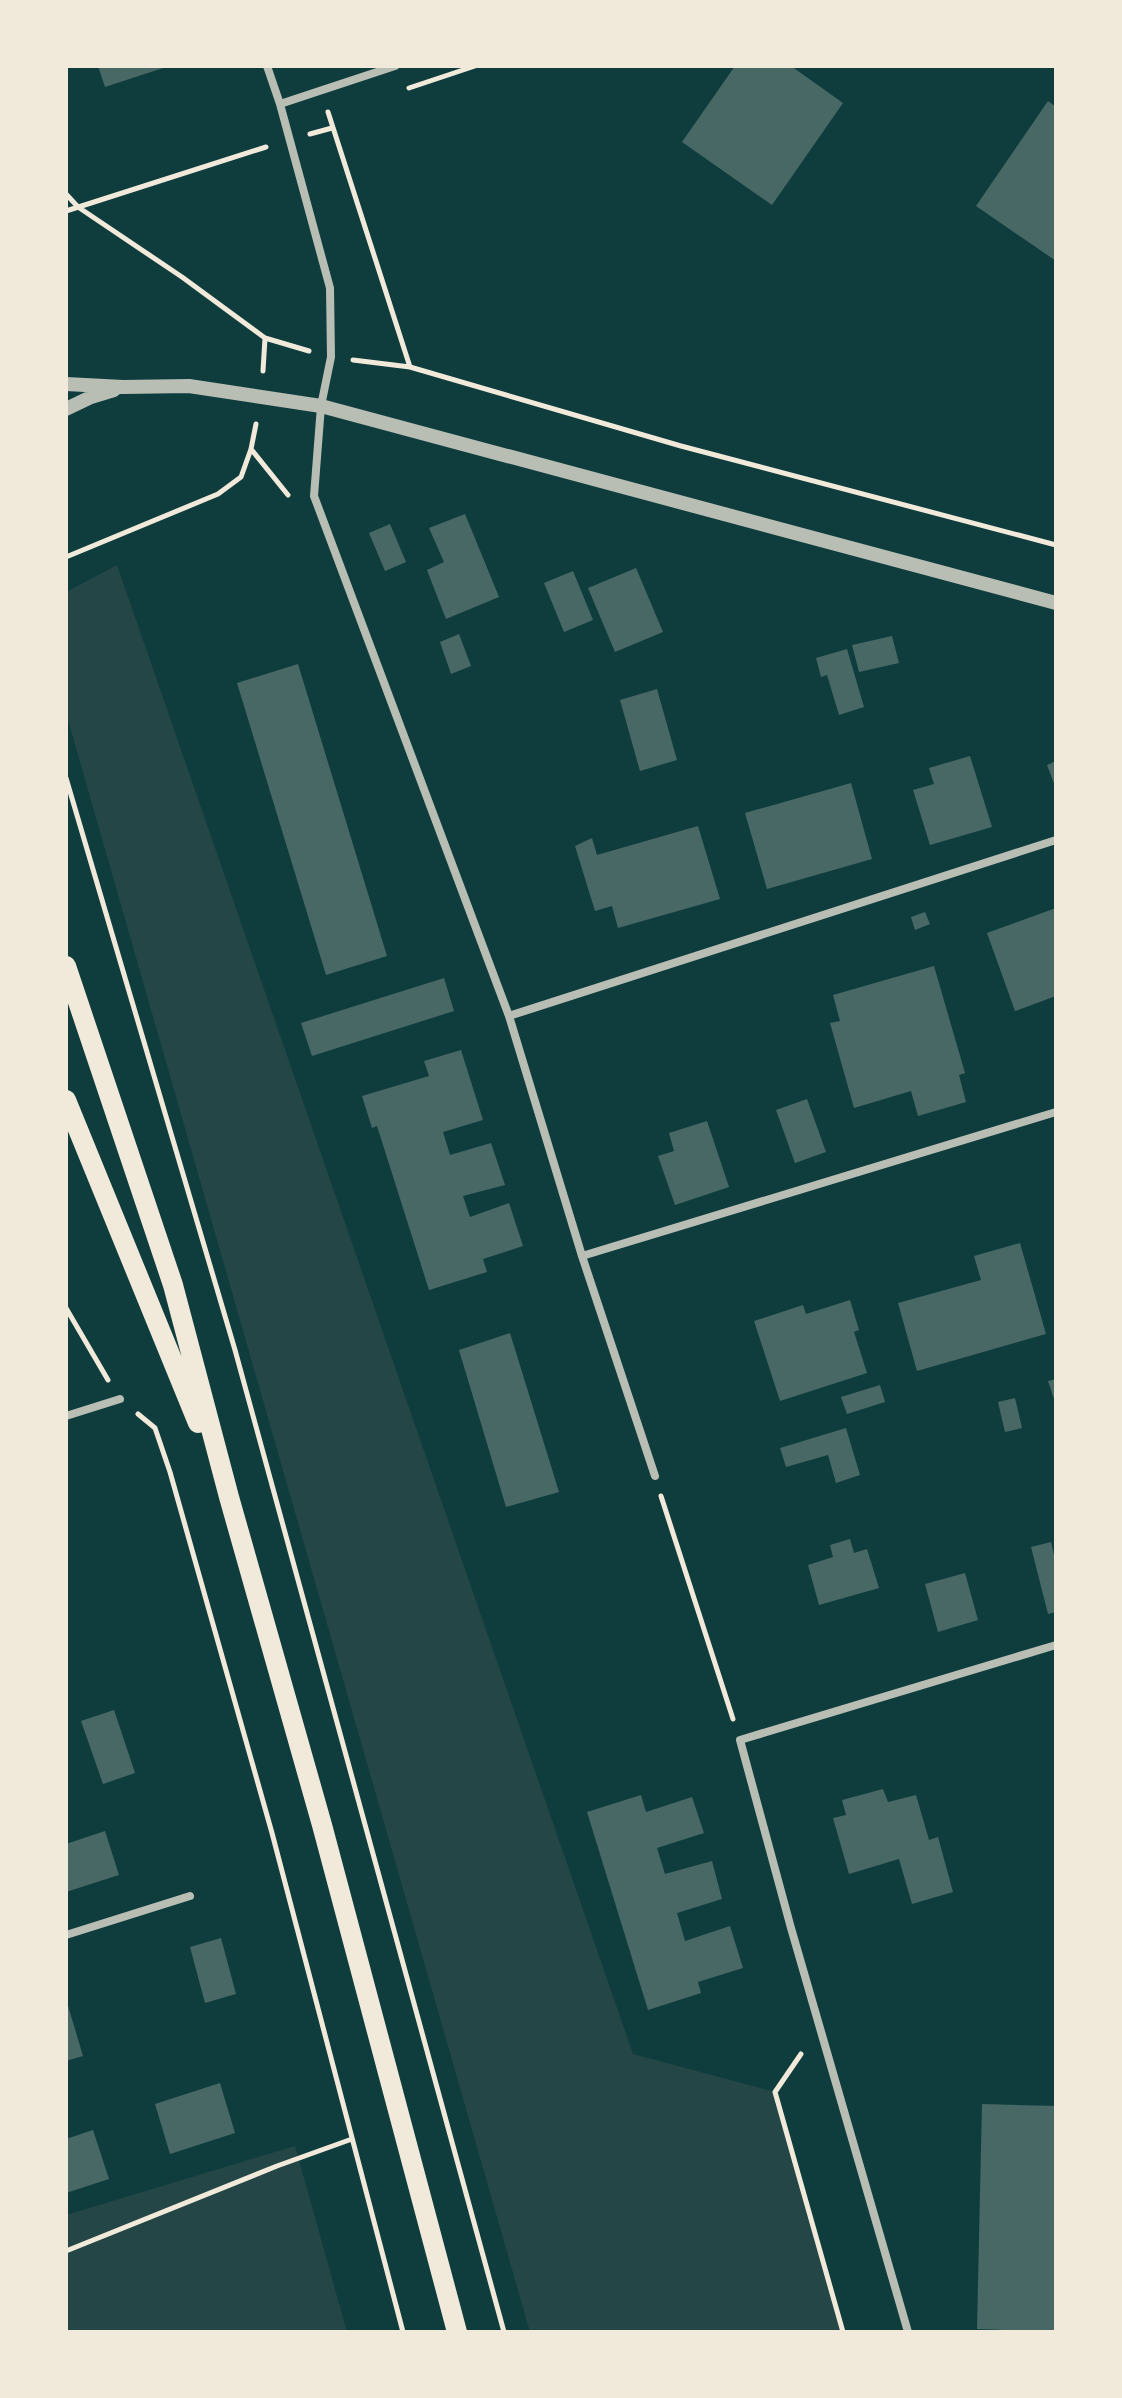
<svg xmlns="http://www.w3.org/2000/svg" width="1122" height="2398" viewBox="0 0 1122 2398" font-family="'PT Sans Narrow',sans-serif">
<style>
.green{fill:#244646}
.building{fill:#486865}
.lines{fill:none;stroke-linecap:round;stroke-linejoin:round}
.path{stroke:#f1e9da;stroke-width:5}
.minor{stroke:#b8beb3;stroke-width:8}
.tertiary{stroke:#b8beb3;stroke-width:14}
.primary{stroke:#f1e9da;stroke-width:20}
</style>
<rect width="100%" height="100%" fill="#0f3d3e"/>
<path class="green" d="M117,565l516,1489 142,38 68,240h-313l-464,-1619v-121z
M295,2146l52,186h-281v-117z"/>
<path class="building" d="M98,66h68v1l-61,20z
M735,66h56l52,37 -71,102 -90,-63z
M1048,101l8,6v154l-80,-55z
M465,514l34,83 -53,22 -19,-49 17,-8 -15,-34z
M390,524l16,38 -21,9 -16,-38z
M636,568l27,64 -48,20 -27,-64z
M573,571l20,49 -29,12 -20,-49z
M459,634l12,32 -20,8 -11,-32z
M892,636l7,27 -40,9 -7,-27z
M847,649l17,58 -25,8 -12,-40 -6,2 -5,-19z
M298,664l89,292 -61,19 -89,-292z
M657,689l20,71 -37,11 -20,-71z
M970,756l22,71 -62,18 -17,-55 21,-6 -5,-16z
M1056,761v28l-9,-24z
M851,783l21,76 -105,30 -22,-76z
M698,826l22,73 -102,29 -6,-22 -17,5 -20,-65 17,-8 5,17z
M1056,908v88l-41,15 -28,-78z
M925,912l5,12 -15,6 -4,-13z
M934,966l31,107 -6,2 7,27 -48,14 -7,-25 -57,17 -24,-85 10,-2 -7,-26z
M444,978l10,33 -142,45 -11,-33z
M461,1050l22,70 -40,12 7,23 41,-12 14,42 -42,11 7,21 39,-14 14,43 -40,13 4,13 -58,18 -52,-164 -5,2 -10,-32 67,-20 -5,-15z
M807,1099l19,53 -31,11 -19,-53z
M707,1121l22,66 -54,18 -17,-49 16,-5 -5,-18z
M1020,1243l26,91 -129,37 -19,-68 83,-23 -7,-24z
M850,1300l9,30 -5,2 13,41 -87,28 -26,-80 49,-16 3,9z
M510,1333l49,159 -53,15 -47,-157z
M1056,1379v23h-1l-7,-21z
M880,1385l5,17 -38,12 -6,-17z
M1015,1398l7,30 -17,4 -7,-30z
M846,1428l14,47 -24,8 -8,-28 -42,12 -6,-19z
M850,1539l4,14 13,-4 12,39 -60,17 -11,-40 25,-8 -3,-12z
M1051,1542l5,21v49l-8,2 -17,-67z
M965,1573l13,47 -40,12 -13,-48z
M114,1710l21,63 -32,11 -22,-63z
M883,1789l5,13 28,-7 13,45 9,-3 15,55 -41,12 -13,-45 -50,15 -16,-56 13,-3 -4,-15z
M641,1795l5,17 46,-15 12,36 -47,15 8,26 47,-13 10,38 -45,14 8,28 45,-15 13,42 -45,14 3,11 -53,17 -61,-198z
M105,1831l14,44 -53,17v-48z
M221,1938l15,56 -31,9 -15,-56z
M66,1999l17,57 -17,5z
M220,2083l15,50 -65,21 -15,-50z
M982,2104l74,2v226l-79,-3z
M93,2130l16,49 -43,14v-54z"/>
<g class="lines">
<path class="path" d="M409,88l66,-22
M328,112l82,255
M310,134l22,-6
M66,194l12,13 104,70 83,61 -2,33
M66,211l200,-64
M265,338l44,13
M353,360l57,7 271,79 375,99
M251,449l37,46
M66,557l152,-63 23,-17 10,-28 5,-25
M66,778l169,572 269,982
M66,1308l42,72
M138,1414l17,14 15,44 102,361 131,499
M661,1496l72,223
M801,2054l-26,38 68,240
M66,2251l211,-85 75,-27"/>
<path class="minor" d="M267,66l13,38 50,184 1,69 -10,49 -7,90 195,520 73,240 73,220
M280,104l115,-38
M509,1016l547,-176
M582,1256l474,-144
M66,1416l54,-17
M66,1935l124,-39
M908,2332l-117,-404 -51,-188 316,-95"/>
<path class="tertiary" d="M66,384l57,3 66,-1 132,20 735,197
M66,409l25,-12 23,-7"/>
<path class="primary" d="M66,966l107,319 56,212 93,328 135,507
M66,1100l132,323"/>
</g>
<rect width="1122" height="2398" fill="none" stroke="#f1e9da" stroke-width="136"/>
</svg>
